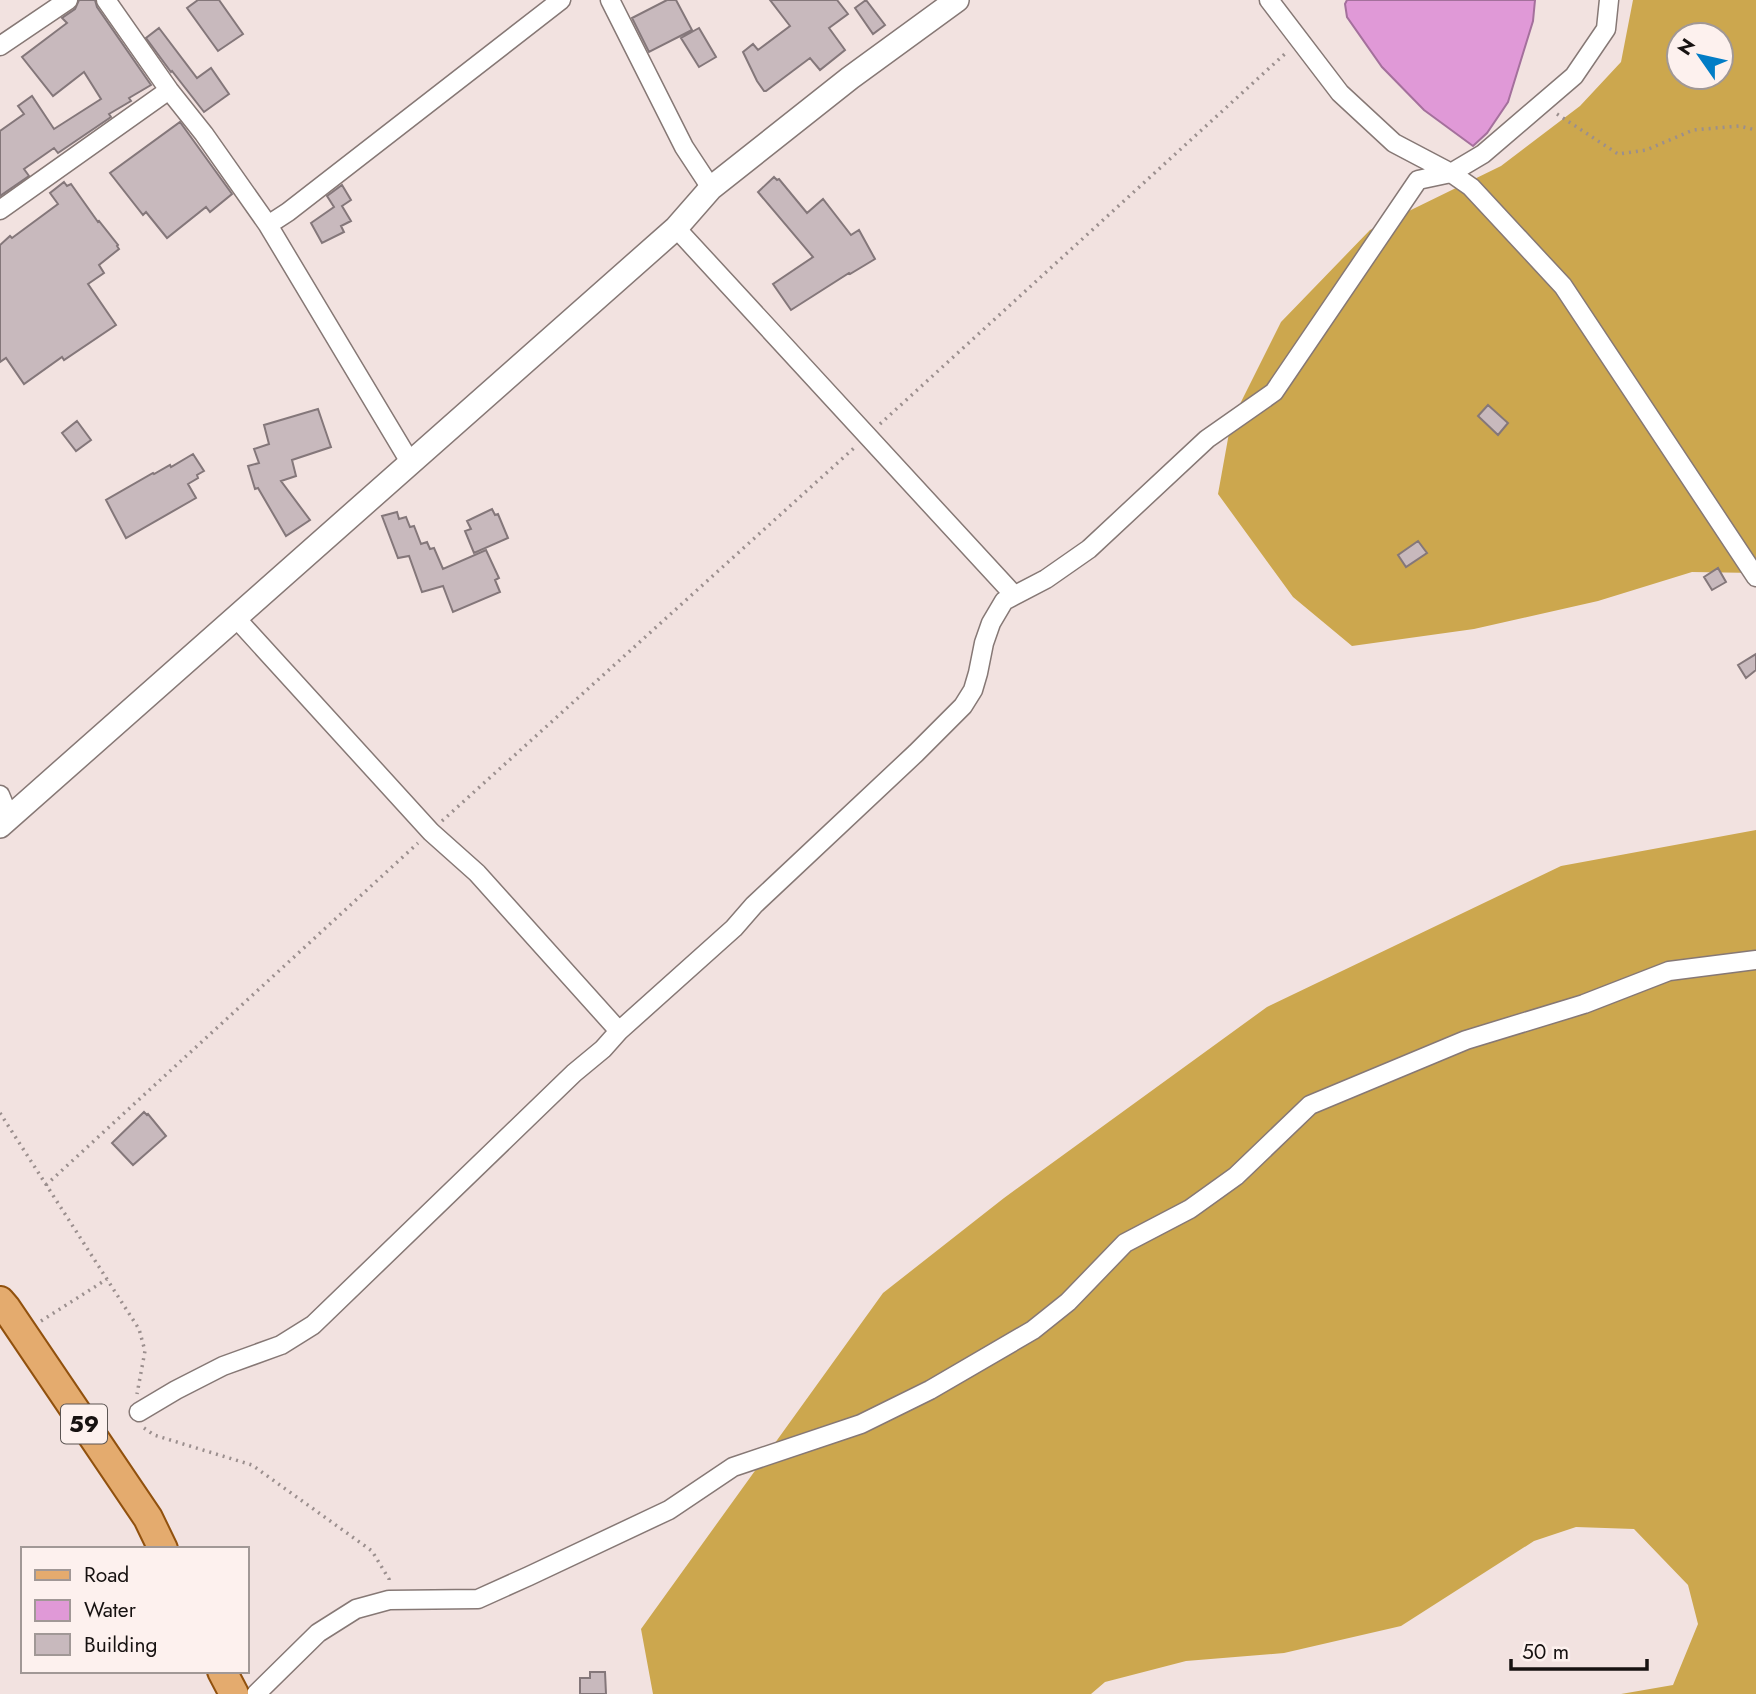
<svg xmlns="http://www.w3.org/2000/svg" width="1756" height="1694" viewBox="0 0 1756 1694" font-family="Jost,sans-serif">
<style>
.forest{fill:#cca74e;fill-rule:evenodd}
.water{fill:#e099d7;stroke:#a4709c;stroke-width:2}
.building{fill:#c8b9bd;stroke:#84777a;stroke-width:2}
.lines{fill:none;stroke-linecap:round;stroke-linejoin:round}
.minor-casing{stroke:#867875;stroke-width:21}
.tertiary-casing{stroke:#867875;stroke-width:26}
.primary-casing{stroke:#91510e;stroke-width:32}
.path{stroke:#9b8f8e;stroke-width:3.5;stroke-dasharray:2 5;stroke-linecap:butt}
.minor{stroke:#fff;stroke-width:18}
.tertiary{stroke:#fff;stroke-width:23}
.primary{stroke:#e4ab6e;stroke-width:28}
.labels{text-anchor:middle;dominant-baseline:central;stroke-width:6;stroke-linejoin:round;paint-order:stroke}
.shield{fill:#fdf1ee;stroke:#5c5553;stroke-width:2}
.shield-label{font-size:23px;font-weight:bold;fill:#171211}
</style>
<rect width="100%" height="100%" fill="#f2e2e0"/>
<path class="forest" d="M1633,0h123v573l-64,-1 -94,29 -124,28 -122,17 -59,-49 -75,-103 13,-72 50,-100 89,-92 131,-64 79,-60 41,-44zM1679,35h42v42h-42z
M1756,830v864h-135l52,-9 25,-61 -10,-39 -54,-56 -58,-2 -42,14 -133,85 -117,27 -98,8 -81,21 -14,12h-438l-12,-65 242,-336 121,-95 263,-191 294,-141z"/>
<path class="water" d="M1347,0h188l-2,21 -25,81 -21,31 -14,13 -49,-36 -42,-43 -35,-50 -2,-13z"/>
<path class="building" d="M79,0h16l2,7 54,78 -22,13 2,3 -22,13 2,3 -53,36 -4,-5 -30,21 5,7 -29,20v-65l24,-17 -6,-8 14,-10 22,33 47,-30 -17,-27 -31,24 -31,-39 45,-34 -5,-5 13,-9z
M198,0h21l24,34 -25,17 -31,-43z
M667,0h9l16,30 -43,22 -17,-34z
M770,0h67l11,14 -19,14 16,22 -25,20 -10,-12 -44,33h-2l-7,-10 -14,-29 10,-8 5,6 32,-24z
M866,0l19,25 -12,9 -18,-26z
M159,28l38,50 14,-10 18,26 -25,18 -32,-41 -1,1 -25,-34z
M699,28l17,29 -17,10 -18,-29z
M180,122l52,72 -22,18 -4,-5 -39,31 -21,-26 -3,3 -33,-42z
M774,177l3,3 2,-1 28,34 16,-14 28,36 8,-5 16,29 -25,15 -1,-1 -58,37 -18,-26 40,-27 -55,-65z
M64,182l3,4 4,-2 27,38 1,-1 19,24 -1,1 2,3 -20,16 5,8 -16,11 28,41 -52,35 -2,-3 -38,27 -18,-26 -6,4v-117l10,-9 2,2 46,-34 -8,-11z
M342,185l9,15 -9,6 9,15 -10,5 3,6 -22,11 -11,-20 23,-16 -7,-11z
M1488,405l20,18 -10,12 -20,-19z
M318,409l13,38 -39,13 4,16 -15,5 29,39 -24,16 -28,-48 -3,1 -7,-23 11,-3 -5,-14 15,-5 -5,-19z
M77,421l14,19 -15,11 -14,-18z
M193,454l11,17 -7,4 1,3 -10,6 8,14 -70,40 -20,-38 47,-27 1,1 16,-9 1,2z
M492,509l3,6 3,-1 10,24 -34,15 -9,-22 6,-2 -4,-8z
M397,512l2,7 7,-2 4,10 4,-1 7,18 6,-2 3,7 4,-1 9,21 43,-19 13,28 -4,2 5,12 -47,20 -10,-26 -21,6 -13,-36 -11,2 -16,-42z
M1418,541l9,12 -21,14 -8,-12z
M1718,568l8,14 -14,8 -8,-13z
M1756,654v16l-10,8 -8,-13z
M144,1112l3,3 1,-1 18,22 -33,29 -21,-22z
M590,1672h15l1,22h-26v-16h10z"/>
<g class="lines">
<defs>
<path id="minor" d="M106,0l63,90 35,44 64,91 142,237
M610,0l74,147 27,41
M1269,0l71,93 54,50 57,30 20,14 92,99 193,291
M0,46l68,-46
M0,210l169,-120
M268,225l20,-13 273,-212
M676,228l338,367
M235,617l196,215 46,41 142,158
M0,795l9,22
M139,1412l37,-22 47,-24 58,-21 32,-20 261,-252 29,-24 16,-18 115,-103 20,-23 162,-152 47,-47 10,-16 5,-17 6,-30 7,-20 13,-22 42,-22 43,-30 118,-110 67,-47 144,-212 33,-7 32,-19 91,-78 32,-47 3,-29
M256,1694l62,-61 38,-24 33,-9 89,-1 51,-23 140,-66 64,-43 128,-43 69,-34 103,-60 35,-28 57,-59 65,-34 46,-33 74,-71 156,-65 118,-36 85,-33 87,-11"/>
<path id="tertiary" d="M0,826l676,-598 35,-40 139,-110 107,-78"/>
<path id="primary" d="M0,1301l6,7 142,210 15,31
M222,1671l12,23"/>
</defs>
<use href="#minor" class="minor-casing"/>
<use href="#tertiary" class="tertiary-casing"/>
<use href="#primary" class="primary-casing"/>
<path class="path" d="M1557,114l61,40 28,-4 47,-20 46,-4 17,4
M880,424l408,-373
M442,821l412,-373
M0,1113l139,216 6,22 -8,43
M46,1185l372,-342
M41,1321l66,-42
M144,1428l10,7 98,30 120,86 17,28v5"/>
<use href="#minor" class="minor"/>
<use href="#tertiary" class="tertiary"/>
<use href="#primary" class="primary"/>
</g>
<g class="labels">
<rect class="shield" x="61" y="1404.5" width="46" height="39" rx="5"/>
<g class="shield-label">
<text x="84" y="1424">59</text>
</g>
</g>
<rect x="21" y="1547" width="228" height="126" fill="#fdf1ee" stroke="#a19896" stroke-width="2"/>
<rect x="35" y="1570" width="35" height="10" fill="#e4ab6e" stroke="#a19896" stroke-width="2"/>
<text x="84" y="1582" font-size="21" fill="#171211">Road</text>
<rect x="35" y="1600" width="35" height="21" fill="#e099d7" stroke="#a19896" stroke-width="2"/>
<text x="84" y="1617" font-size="21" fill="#171211">Water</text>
<rect x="35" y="1634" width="35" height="21" fill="#c8b9bd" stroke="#a19896" stroke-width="2"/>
<text x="84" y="1652" font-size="21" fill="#171211">Building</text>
<g transform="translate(1700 56) rotate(304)"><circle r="33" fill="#fdf1ee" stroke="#a19896" stroke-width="2"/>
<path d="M0-5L12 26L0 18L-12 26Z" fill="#027dc6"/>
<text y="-10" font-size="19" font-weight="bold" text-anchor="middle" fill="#171211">N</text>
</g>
<path d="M1511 1659v10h136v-10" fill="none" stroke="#171211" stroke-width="3.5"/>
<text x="1522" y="1659" font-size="21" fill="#171211" stroke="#fdf1ee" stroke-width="5" paint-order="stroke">50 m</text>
</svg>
